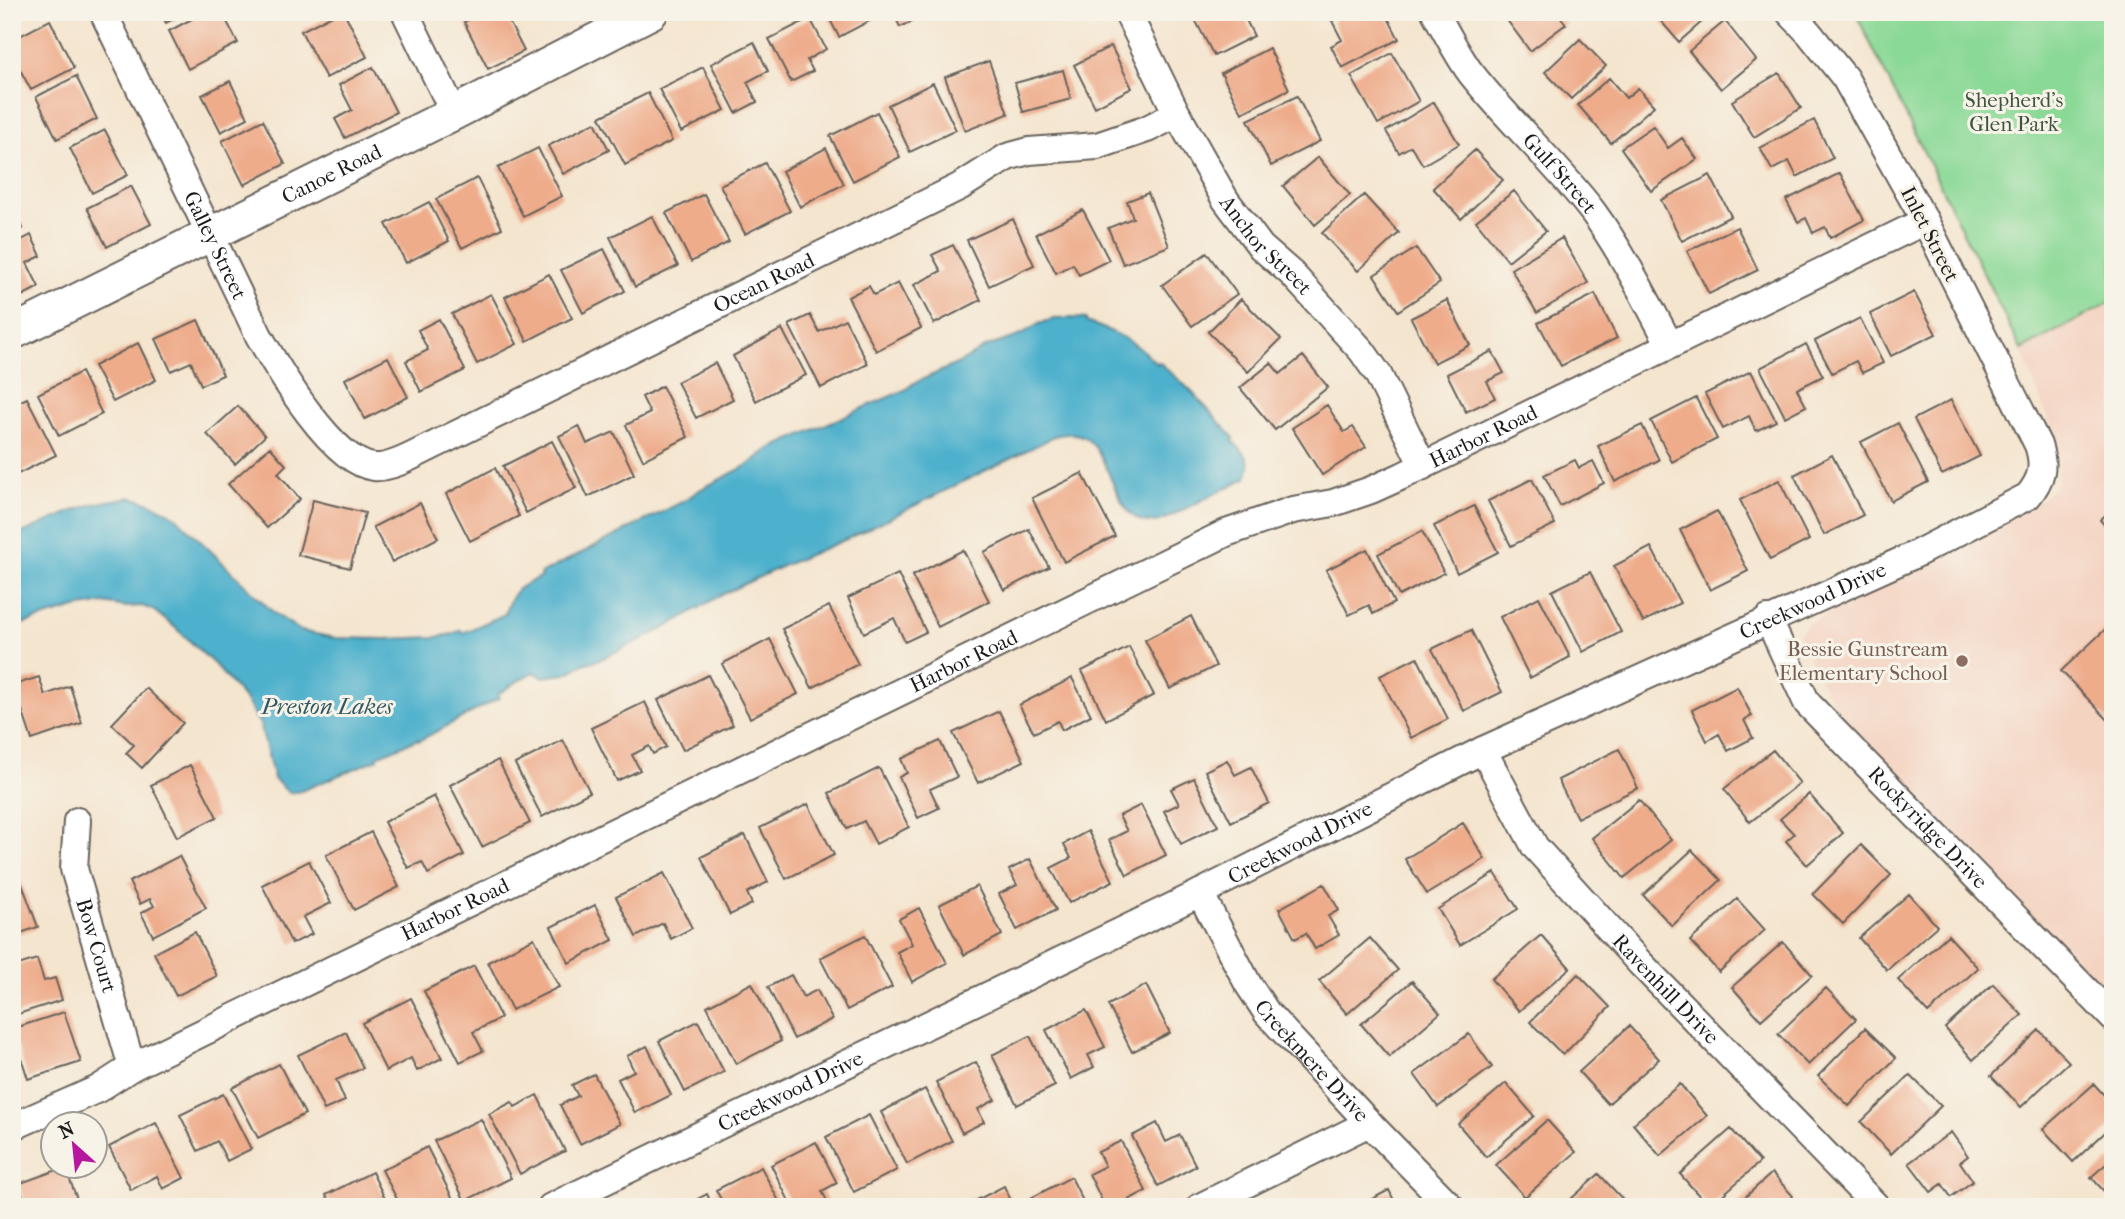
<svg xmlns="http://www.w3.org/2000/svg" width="2125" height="1219" viewBox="0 0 2125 1219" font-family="'IM FELL French Canon',serif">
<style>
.built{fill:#f4d3c1}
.green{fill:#8bd997;stroke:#547a5a;stroke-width:2}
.water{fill:#4db0cc;stroke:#346674;stroke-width:2}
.building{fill:#eeac8b}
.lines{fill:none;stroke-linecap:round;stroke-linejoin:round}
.minor-casing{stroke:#68625b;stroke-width:30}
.tertiary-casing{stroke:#68625b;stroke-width:37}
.minor{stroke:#fff;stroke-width:26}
.tertiary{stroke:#fff;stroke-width:33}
.education-dot{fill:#8d6e63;stroke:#f7f3e8;stroke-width:2.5}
.labels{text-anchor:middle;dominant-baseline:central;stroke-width:6;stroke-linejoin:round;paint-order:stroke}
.park-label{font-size:21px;fill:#3d5541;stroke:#f7f3e8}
.street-label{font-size:21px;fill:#1c1c1c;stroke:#f7f3e8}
.education-label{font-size:21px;fill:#785e54;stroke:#f7f3e8;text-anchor:end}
.water-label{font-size:23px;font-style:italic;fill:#305762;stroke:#f7f3e8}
</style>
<rect width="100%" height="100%" fill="#f7f3e8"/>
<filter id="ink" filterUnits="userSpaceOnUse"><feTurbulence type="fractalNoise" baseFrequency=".0143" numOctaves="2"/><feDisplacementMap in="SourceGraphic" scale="14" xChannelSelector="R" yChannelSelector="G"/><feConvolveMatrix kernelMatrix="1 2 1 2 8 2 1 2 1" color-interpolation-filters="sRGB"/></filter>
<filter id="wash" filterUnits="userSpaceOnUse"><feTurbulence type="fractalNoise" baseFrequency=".00686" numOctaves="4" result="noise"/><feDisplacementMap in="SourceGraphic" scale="28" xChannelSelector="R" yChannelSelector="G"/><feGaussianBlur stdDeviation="1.57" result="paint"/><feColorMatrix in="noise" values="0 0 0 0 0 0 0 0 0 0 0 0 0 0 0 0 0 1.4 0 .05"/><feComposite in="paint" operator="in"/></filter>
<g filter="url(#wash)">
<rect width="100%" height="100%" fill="#f4e5cf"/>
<path class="built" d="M2113,301v700l-265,-274 -24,-39 -26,-54 11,-11 215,-112 32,-24 3,-41 -38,-96z"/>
<path class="green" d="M1855,12h258v289l-92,49z"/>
<path class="water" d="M1073,318l13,1v3c30,10 49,19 71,42l2,-2 31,28 44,48 -2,3c12,11 23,20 14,37l-83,42c-57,20 -46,-93 -96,-86 -9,1 -14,1 -21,7l-197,97 -64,27 -64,30 -56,33 -64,31 -15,4 -20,11 -24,3 -8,-5c-14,6 -24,15 -36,22l1,4 -80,43 -1,-2 -41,17 1,3 -77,32 -12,2 -15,-14 -14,-55 -13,-22 -31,-36 -39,-37 -24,-19 -11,-4 -17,1 -21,-4 -28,5 -64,19v-90c35,-14 78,-38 115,-38v-2c18,2 33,10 48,19l99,97 27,18 34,7 51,1 51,-2 16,-3 8,-4 2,3 42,-19c7,-25 15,-28 36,-37l-1,-3 4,-2 138,-70 19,-13 47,-24 21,-16 138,-60 5,-5 49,-22 25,-15 30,-10 25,-14 13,-4z"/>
<g id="blocks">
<path class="building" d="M160,12h27l-21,11z
M205,12h17l16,31 -50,26 -19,-38z
M338,12h6l23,45 -41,21 -25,-47z
M483,12h21l20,39 -36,18 -24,-47z
M826,12h54l1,3 -42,22z
M893,12h42l-35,15z
M1191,12h51l12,24 -40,20z
M1350,12h35l14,27 -57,29 -11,-22 11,-6 -10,-19z
M1501,12h56l9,12 -36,27z
M1653,12h60l-34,30z
M810,18l16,31 -19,11 6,11 -22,11 -22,-43z
M50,20l24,48 -43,22 -14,-26 -5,3v-27z
M1725,21l31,39 -35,29 -32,-38z
M1580,39l26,27 -35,33 -26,-27z
M754,42l14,29 -21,11 10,20 -21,11 -25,-49z
M1111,46l21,42 -37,19 -21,-42z
M1269,48l20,41 -47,24 -21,-40z
M1392,53l27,48 -41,23 -27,-48z
M989,61l19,53 -43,17 -20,-54z
M373,67l23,45 -51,26 -10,-19 17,-9 -13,-25z
M703,67l22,43 -44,22 -22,-43z
M1063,70l8,29 -48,13 -8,-29z
M1779,73l22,35 -47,29 -22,-36z
M76,76l21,43 -40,20 -21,-42z
M1609,78l17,20 12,-10 16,18 -43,37 -33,-38z
M230,81l18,37 -27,14 -19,-37z
M933,83l23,47 -46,22 -22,-47z
M648,93l24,48 -47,24 -25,-48z
M1297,96l23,45 -49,25 -23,-46z
M1434,102l25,42 -36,21 -12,-19 -12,7 -13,-22z
M877,112l23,45 -47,24 -23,-45z
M263,120l22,44 -41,21 -22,-44z
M1814,120l19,38 -36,19 -8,-16 -17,9 -12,-22z
M595,122l14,28 -46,24 -15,-28z
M1653,126l15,22 14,-10 15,21 -46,32 -30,-43z
M105,130l23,45 -36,18 -22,-45z
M538,148l24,48 -39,20 -25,-48z
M826,148l18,36 -44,23 -18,-36z
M1475,150l28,30 -42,39 -28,-31z
M1318,157l32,38 -35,30 -32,-39z
M765,163l25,48 -45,23 -25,-49z
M1840,173l24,47 -34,18 -5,-11 -12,6 -7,-15 -8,4 -12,-22z
M1710,175l21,41 -49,25 -21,-41z
M477,178l25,50 -40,20 -26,-49z
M131,186l20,38 -44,23 -20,-39z
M1514,191l32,40 -38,30 -32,-40z
M1148,193l21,53 -46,18 -15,-36 25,-10 -6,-17z
M704,194l25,48 -38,20 -25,-49z
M1364,195l35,38 -41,38 -36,-38z
M429,202l20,39 -43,22 -20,-39z
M12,206l11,22 -11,6z
M1083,210l26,50 -30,15 -6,-11 -17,9 -20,-39z
M652,216l26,50 -43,21 -25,-50z
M1013,219l21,46 -45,21 -22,-46z
M1737,227l21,43 -49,24 -22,-43z
M31,235l10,21 -14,7 12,24 -27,14v-56z
M1562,238l26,45 -51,30 -26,-44z
M953,245l28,55 -47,24 -20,-39 27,-14 -9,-16z
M1416,248l24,35 -42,28 -24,-36z
M604,249l21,42 -42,22 -22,-43z
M1207,253l30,41 -45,32 -30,-41z
M549,274l23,44 -45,23 -22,-44z
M898,283l23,45 -45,23 -28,-54 21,-11 5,9z
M1914,292l22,42 -45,22 -21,-42z
M491,294l26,50 -40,20 -25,-50z
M1595,294l22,44 -56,28 -23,-43z
M1241,299l40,40 -33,33 -40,-40z
M1447,300l23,45 -36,18 -23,-45z
M810,315l9,17 26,-13 23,45 -47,24 -32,-63z
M1860,318l23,45 -21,10 -6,-12 -24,12 -17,-32z
M439,319l26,51 -44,22 -15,-31 22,-11 -10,-20z
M198,320l25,55 -22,10 -10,-23 -20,9 -15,-32z
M782,329l24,46 -50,26 -23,-45z
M138,343l18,37 -43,22 -19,-36z
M1806,344l17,32 -26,13 9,17 -21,11 -25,-49z
M1492,351l12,22 -17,8 8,17 -29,14 -19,-38z
M1303,356l25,31 -53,43 -35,-42 31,-25 9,11z
M388,357l20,40 -43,22 -20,-40z
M715,363l18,36 -37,19 -19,-36z
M1751,371l25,50 -20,10 -7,-15 -26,13 -18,-35z
M81,372l21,42 -43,22 -21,-42z
M662,386l26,51 -45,23 -17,-35 24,-12 -8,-16z
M27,398l29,57 -40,20 -4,-6v-64z
M1696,398l21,41 -45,23 -21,-41z
M1951,400l29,56 -38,19 -28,-56z
M1327,405l17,27 9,-5 13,20 -44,28 -30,-47z
M238,406l27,30 -30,28 -28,-30z
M1898,423l30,59 -37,19 -30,-59z
M1642,425l17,35 -44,22 -17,-36z
M579,426l8,18 27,-12 20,42 -46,23 -29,-61z
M552,441l24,47 -50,25 -23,-47z
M270,447l16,18 -8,8 22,26 -33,29 -39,-44z
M1832,455l31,60 -39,20 -30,-60z
M1575,460l4,8 14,-7 11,22 -44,23 -16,-31z
M495,468l24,48 -49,25 -24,-47z
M1082,473l33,63 -51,26 -32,-64z
M1532,479l23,45 -44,22 -23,-45z
M1779,480l30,60 -39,20 -30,-60z
M313,500l52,13 -15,55 -52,-13z
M420,503l18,35 -46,24 -19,-35z
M1474,506l24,46 -41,21 -23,-47z
M2113,508v26l-13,-14z
M1717,511l31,60 -38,19 -30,-60z
M1029,529l20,38 -45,23 -20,-38z
M1422,531l22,42 -45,23 -21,-42z
M1651,547l29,56 -37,19 -29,-56z
M1367,549l27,54 -21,11 -4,-9 -20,10 -23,-45z
M963,550l26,51 -51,26 -26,-51z
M1590,572l31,60 -38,20 -31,-61z
M898,574l28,58 -21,10 -11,-24 -30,15 -16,-35z
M1539,597l31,60 -40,21 -30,-61z
M829,606l29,58 -46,24 -30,-59z
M1191,616l25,50 -46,23 -25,-49z
M2113,622v103l-52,-54z
M1471,630l31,62 -38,19 -32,-62z
M770,639l28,55 -48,24 -28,-54z
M1129,647l25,48 -48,25 -24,-49z
M1417,657l31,62 -37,19 -31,-62z
M708,675l25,50 -50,25 -25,-50z
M39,677l6,18 25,-9 12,37 -50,17 -18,-55z
M1072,678l19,37 -29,15 -4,-9 -24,12 -15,-28z
M1737,687l15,29 -8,4 9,18 -25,13 -9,-17 -12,7 -15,-31z
M146,688l37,35 -41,45 -16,-15 8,-8 -22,-21z
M645,702l21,45 -13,7 -4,-8 -17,9 8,15 -23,11 -26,-53z
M999,711l25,50 -46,22 -25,-50z
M563,740l27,52 -48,25 -27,-53z
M940,741l17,36 -27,12 9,19 -21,10 -19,-41 8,-4 -6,-14z
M1619,749l19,39 -61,30 -19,-38z
M1773,750l27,33 -50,39 -26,-33z
M498,760l32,63 -48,24 -32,-62z
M1227,760l8,15 16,-8 18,36 -38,19 -26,-51z
M190,765l27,52 -40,20 -26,-52z
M879,768l30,59 -33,17 -12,-23 -17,8 -18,-36z
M1194,778l24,48 -37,18 -17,-33 15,-7 -8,-15z
M1809,794l34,39 -36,32 -21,-24 8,-7 -14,-15z
M434,796l30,59 -36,19 -6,-12 -14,6 -24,-46z
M1639,800l32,40 -47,38 -32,-40z
M808,804l26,51 -48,24 -26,-51z
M1141,805l25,50 -39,20 -18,-35 18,-9 -8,-15z
M1463,823l22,36 -58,35 -22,-35z
M1088,831l25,50 -44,22 -18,-35 20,-10 -7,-14z
M371,832l28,55 -45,23 -28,-55z
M745,835l23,47 -21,11 5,11 -22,11 -29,-58z
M1861,845l30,30 -48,49 -30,-30z
M1692,850l29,30 -49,46 -29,-31z
M179,856l27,52 -53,28 -12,-23 13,-7 -4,-7 -10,5 -11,-22z
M1030,859l26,51 -39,20 -18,-36 18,-9 -8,-15z
M309,861l22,42 -28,14 9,17 -20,10 -30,-59z
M664,873l28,55 -21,11 -8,-16 -27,14 -20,-40z
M1495,873l23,36 -58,36 -22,-36z
M19,876l19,51 -26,9v-58z
M1324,884l15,26 -11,6 11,19 -24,14 -9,-16 -11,6 -16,-30z
M977,886l25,49 -38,20 -25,-50z
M1909,894l28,32 -50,44 -28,-32z
M1737,899l28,31 -46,42 -29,-31z
M595,905l18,35 -44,23 -18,-36z
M919,908l28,55 -35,19 -15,-30 15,-8 -13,-25z
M195,932l22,44 -41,20 -22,-43z
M865,935l27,52 -45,23 -27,-52z
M1541,935l29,33 -51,43 -28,-32z
M1948,935l30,33 -50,45 -30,-33z
M534,938l25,49 -47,23 -24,-48z
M1370,938l28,32 -51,44 -28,-33z
M1783,942l29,33 -51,45 -29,-33z
M37,959l7,22 11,-3 7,22 -50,16v-49z
M474,966l27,52 -28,14 10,19 -23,11 -36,-71z
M1578,974l32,33 -47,48 -33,-33z
M791,975l12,22 14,-7 15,29 -38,20 -26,-52z
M1412,981l28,32 -51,44 -28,-33z
M752,983l29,58 -45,23 -29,-58z
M1993,984l29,31 -49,45 -28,-32z
M1146,985l24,48 -38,19 -24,-47z
M1826,988l30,31 -48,46 -30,-31z
M411,998l31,60 -25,13 -6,-13 -25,13 -24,-48z
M1086,1010l19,37 -17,8 6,12 -23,12 -25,-49z
M64,1012l17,50 -53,17 -16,-50z
M698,1021l26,51 -39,20 -26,-51z
M1629,1026l30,33 -51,45 -29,-32z
M1865,1028l31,30 -47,48 -31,-30z
M2039,1030l30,32 -48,45 -30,-31z
M346,1032l17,36 -27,12 9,21 -21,9 -26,-55z
M1469,1034l23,33 -54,40 -24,-33z
M1030,1036l25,50 -38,19 -25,-50z
M647,1046l24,49 -36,18 -17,-34 16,-8 -7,-15z
M976,1062l19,38 -17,9 6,13 -22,11 -26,-51z
M279,1064l26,50 -47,24 -26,-50z
M594,1074l26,50 -40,20 -20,-39 18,-9 -6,-11z
M1910,1075l31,31 -50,48 -30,-32z
M1506,1083l28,33 -48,41 -28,-33z
M1680,1084l27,32 -47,40 -27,-32z
M2094,1084l19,21v20l-40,37 -30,-33z
M925,1089l27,52 -45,23 -26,-52z
M223,1094l28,55 -24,12 -10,-20 -19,10 -18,-36z
M537,1095l28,56 -45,23 -31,-60 23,-12 3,5z
M869,1115l28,55 -43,22 -28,-55z
M481,1119l30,59 -46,23 -31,-60z
M1547,1120l29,32 -51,45 -29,-32z
M156,1123l28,55 -21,11 -6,-13 -26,14 -22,-43z
M1157,1123l9,19 14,-7 16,31 -38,20 -26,-50z
M1731,1129l29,33 -51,45 -29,-33z
M1951,1132l17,24 -8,6 13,19 -22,16 -9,-13 -11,8 -22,-29z
M1121,1141l25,50 -32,16h-9l-16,-33 16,-8 -7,-14z
M816,1142l21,41 -15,8 6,12 -8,4h-28l-21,-42z
M427,1147l29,58 -4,2h-51l-19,-37z
M2113,1158v43l-22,-24z
M65,1167l15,40h-53l-9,-23z
M761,1167l21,40h-57l-9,-17z
M372,1172l17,35h-57l-6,-12z
M1772,1173l21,23 -4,5 5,6h-60z
M1599,1174l29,31 -2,2h-64z
M1071,1177l15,30h-59l-2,-6z
M1004,1186l10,21h-52l17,-8z
M1389,1190l8,17h-40z
M707,1194l6,13h-31z"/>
</g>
</g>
<g filter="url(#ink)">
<use href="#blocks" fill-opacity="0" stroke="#68625b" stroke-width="2"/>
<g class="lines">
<defs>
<g id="minor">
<path id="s1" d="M103,12l156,324c20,35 74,127 115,131 10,1 26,-5 36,-10l551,-271 46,-29 22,-6 68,-5 50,-17 30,-15"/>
<path d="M405,12l49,101"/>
<path id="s2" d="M1127,12l50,102 48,85 36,48 31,27 70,77 16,23 45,92"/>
<path id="s3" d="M1435,12c11,20 22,42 35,60 38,49 85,90 123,140 30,41 53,88 77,133"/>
<path id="s4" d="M1768,619l39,84 306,315"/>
<path id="s5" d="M1483,750l52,97 105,116 237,244"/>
<path id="s6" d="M77,821l-3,48 58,198"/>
<path id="s7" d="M1200,893l48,91 19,29 102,110 82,84"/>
<path id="s8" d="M12,1127l86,-38 34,-22 1094,-534 67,-23 40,-7 38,-13 31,-14 523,-255"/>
<path id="s9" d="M551,1207l649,-314 283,-143 431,-195 114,-59c14,-17 17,-30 10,-51l-113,-224 -80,-143 -36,-45 -20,-21"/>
<path d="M1200,1207l169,-84"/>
</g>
<g id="tertiary">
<path id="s10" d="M12,333l442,-220 197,-101"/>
</g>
</defs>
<use href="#minor" class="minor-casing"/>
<use href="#tertiary" class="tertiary-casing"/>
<use href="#minor" class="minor"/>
<use href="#tertiary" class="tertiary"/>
</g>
</g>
<circle class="education-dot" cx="1962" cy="661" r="7"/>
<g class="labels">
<g class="park-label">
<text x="2014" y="100">Shepherd's<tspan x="2014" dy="24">Glen Park</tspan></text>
</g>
<g class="street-label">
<text stroke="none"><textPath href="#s10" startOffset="357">Canoe Road</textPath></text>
<text stroke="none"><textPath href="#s3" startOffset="205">Gulf Street</textPath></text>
<text transform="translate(1930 234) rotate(63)">Inlet Street</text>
<text stroke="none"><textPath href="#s2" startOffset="273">Anchor Street</textPath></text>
<text stroke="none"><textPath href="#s1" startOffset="259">Galley Street</textPath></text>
<text stroke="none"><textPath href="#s1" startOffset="970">Ocean Road</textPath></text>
<text stroke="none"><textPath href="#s8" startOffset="1628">Harbor Road</textPath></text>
<text stroke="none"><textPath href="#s9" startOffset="1400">Creekwood Drive</textPath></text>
<text stroke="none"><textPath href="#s8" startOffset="1060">Harbor Road</textPath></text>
<text stroke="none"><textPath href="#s4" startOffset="266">Rockyridge Drive</textPath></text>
<text stroke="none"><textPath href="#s9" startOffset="833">Creekwood Drive</textPath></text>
<text stroke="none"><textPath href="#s8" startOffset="494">Harbor Road</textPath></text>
<text stroke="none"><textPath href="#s6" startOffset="128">Bow Court</textPath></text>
<text stroke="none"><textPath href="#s5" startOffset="303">Ravenhill Drive</textPath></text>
<text stroke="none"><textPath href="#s7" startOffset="203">Creekmere Drive</textPath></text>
<text stroke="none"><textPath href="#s9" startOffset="266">Creekwood Drive</textPath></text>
</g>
<g class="education-label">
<text x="1948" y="649">Bessie Gunstream<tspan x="1948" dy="24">Elementary School</tspan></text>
</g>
<g class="water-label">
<text x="327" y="706">Preston Lakes</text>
</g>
</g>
<rect width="2125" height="1219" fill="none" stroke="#f7f3e8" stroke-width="42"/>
<g transform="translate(74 1145) rotate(333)"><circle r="33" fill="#f7f3e8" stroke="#9f9d96" stroke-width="2"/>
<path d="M0-5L12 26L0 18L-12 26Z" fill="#b5179e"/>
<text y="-10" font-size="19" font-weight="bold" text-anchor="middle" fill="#1c1c1c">N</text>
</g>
</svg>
